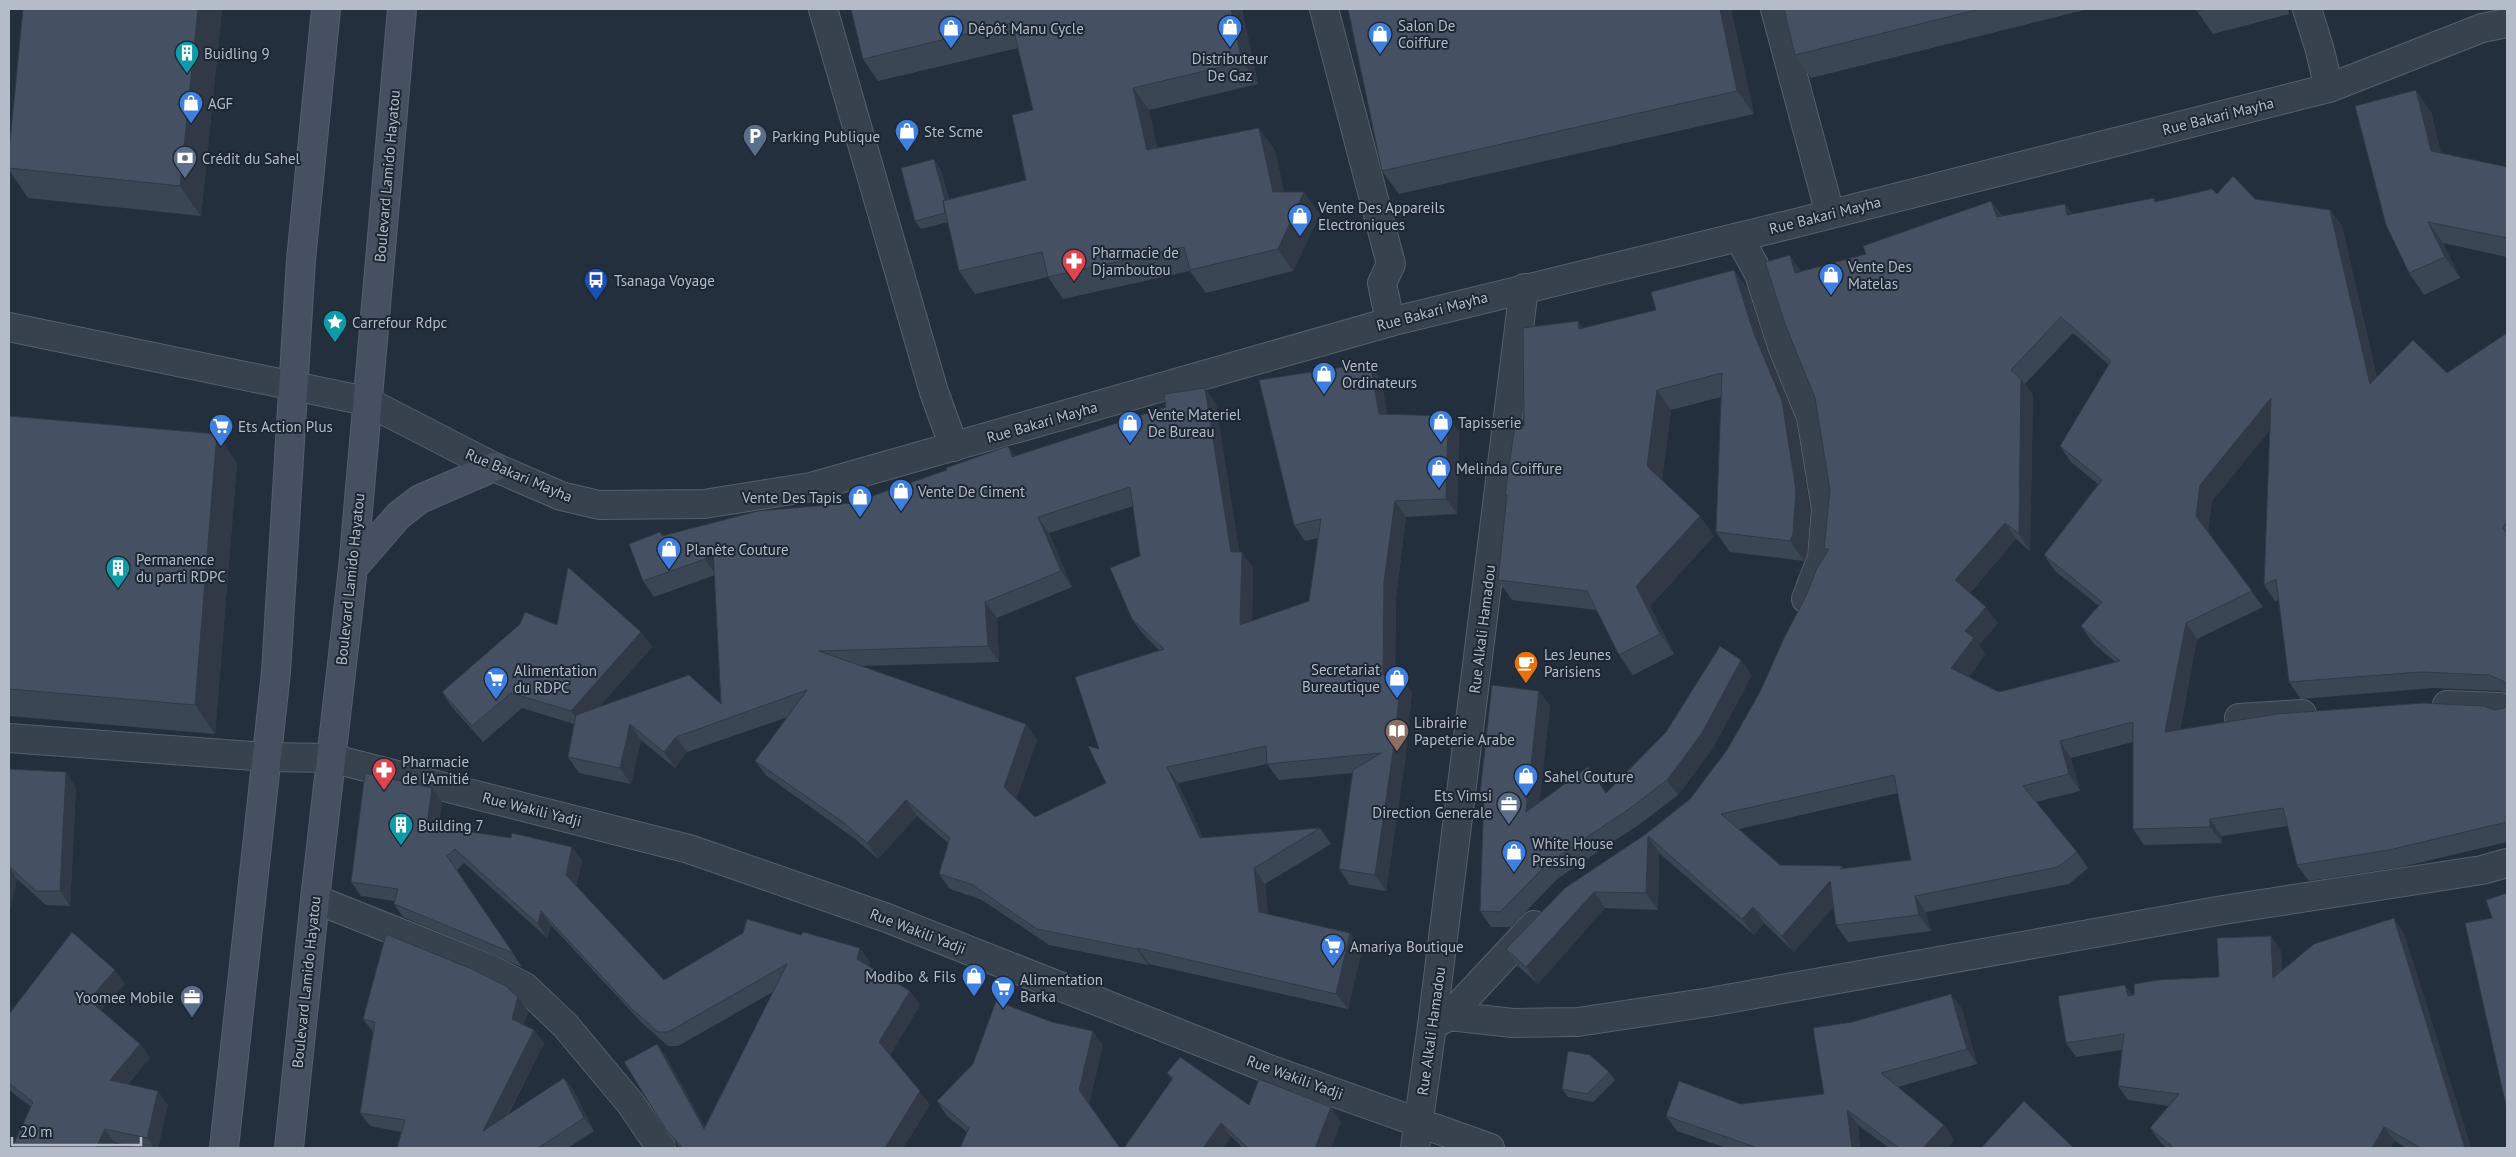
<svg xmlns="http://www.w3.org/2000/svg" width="2516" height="1157" viewBox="0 0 2516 1157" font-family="'PT Sans',sans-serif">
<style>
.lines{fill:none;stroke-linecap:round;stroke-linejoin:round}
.minor-casing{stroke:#565f6c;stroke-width:30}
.tertiary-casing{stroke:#565f6c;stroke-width:30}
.secondary-casing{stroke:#565f6c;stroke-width:30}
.minor{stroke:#38414e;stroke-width:28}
.tertiary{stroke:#38414e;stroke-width:28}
.secondary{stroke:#465061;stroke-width:28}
.wall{fill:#3b4654;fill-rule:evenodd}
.shaded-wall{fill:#303945}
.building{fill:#455162;stroke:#303945;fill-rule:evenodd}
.labels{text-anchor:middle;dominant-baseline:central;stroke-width:4;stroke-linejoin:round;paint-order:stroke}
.poi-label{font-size:15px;fill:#b4bcc9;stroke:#1d2633;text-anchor:start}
.street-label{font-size:15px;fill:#b4bcc9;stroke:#1d2633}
</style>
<rect width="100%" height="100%" fill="#242f3e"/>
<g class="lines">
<defs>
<path id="minor" d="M823,9l111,383 20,55
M1324,9l67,255 -9,19 8,39
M1775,9l55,205
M2307,9l12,38 10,41
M1739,237l20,37 23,72 29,71 15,92 -4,48 -16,42
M2447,705l53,2 7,4
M2239,718l63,-4
M9,738l258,19 63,1 359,91 198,69 387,153 216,77
M315,899l175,70 35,18 40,38 66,79 30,44
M1449,1016l64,7 65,-1 132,-20 513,-92 259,-40 25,-7
M1432,1026l17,-10 85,-91
M1415,1148l17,-122 92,-738"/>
<path id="tertiary" d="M9,327l357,74 128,66 67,29 38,9 105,-1 107,-17 579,-165 398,-97 541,-137 153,-60 25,-5"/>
<path id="secondary" d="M353,568l46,-53 21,-16 74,-32
M224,1148l52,-476 25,-412 25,-251
M289,1148l26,-249 38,-331 49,-559"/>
</defs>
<use href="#minor" class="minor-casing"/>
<use href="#tertiary" class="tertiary-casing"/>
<use href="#secondary" class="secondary-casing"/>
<use href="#minor" class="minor"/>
<use href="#tertiary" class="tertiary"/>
<use href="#secondary" class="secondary"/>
</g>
<path class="wall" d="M222,9l-21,207 -173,-18 -19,-28v-18z
M851,9h391l16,75 -109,26 8,38 118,2 9,42 36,22 -27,57 -87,22 -16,-22 -127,28 -15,-22 -73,17 -16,-23 -11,-49 -27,7 -6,-8 25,-53 9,31 77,-19 7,-70 -15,-62 -140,33 -15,-22z
M1731,9l23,105 -355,80 -17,-23z
M1784,9h304l-277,69 -16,-23z
M2196,9h92l1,5 -76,20 -16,-23z
M2431,112l10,41 66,14v90l-64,-14 17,35 -36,17 -15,-22z
M2217,194l38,5 75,11 12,16 35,152 70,-5 60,-40v361l-6,-3 -68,-3 -132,11 -12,-17 -10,-82 -4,1 -11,-16 6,-155 -58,71 -4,31 55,75 -66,32 -17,91 315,-20 9,-2 3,-4v138l-106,25 -92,14 -12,-16 -9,-39 -66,10v7l-78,2 -11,-16v-87l-62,16 9,33 -44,11 41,50 11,16 -19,16 -143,28 5,19 -83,11 -12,-17 -2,-19 -40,46 -30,-29 -10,12 -95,-82 -1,57 -53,-2 -67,76 -20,-18 -12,-17 140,-115 44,-35 37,-49 33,-58 67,-140 -3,-3 6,-59 -15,-92 -14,-126 65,-18 125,-53 11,15 63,-12 7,10 84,-13zM2073,333l36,32 -49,81 11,16 27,22 -54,71 11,16 44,35 -18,20 12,17 22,19 -116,30 -30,-15 16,-23 -6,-9 19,-22 -28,-30 46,-54 14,12 3,-156 -8,-11zM1898,793l13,67 -66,8 -65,-3 -41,-36z
M1734,270l14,20 19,61 29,70 14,89 -3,44 -3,7 -74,-9 -14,-20 5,-135 -50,13 -9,70 52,56 -64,70 24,48 -41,21 -14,-20 -22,-45 -85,-10 -14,-20 9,-82 -2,-3 19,-69 54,-105 4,7 74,-18z
M1381,379l6,35 72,18 -2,82 -51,3 -10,81 -1,78 6,1 11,15 -7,69 -19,130 -36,-6 -11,-16 14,-96 -74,7 -12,-16 -89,19 25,55 117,-10 11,16 -66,40 3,30 94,35 -14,60 -199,-45 -1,1 -99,-20 -67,-45 -32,-11 -11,-15 9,-31 -31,-27 -39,43 -24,-21 -87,-62 -12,-15 33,-44 -101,35 -12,16 -34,-28 -10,44 -52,-11 -11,-16 6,-33 -52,-16 -39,34 -31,-35 -10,-15 115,-67 84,7 11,15 -53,60 122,-3 -6,-129 -61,22 -11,-16 17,-49 3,4 189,-33 95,-33 61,-24 7,10 201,-52 23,148 14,16 -1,53 57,-20 9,-63 -13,3 -11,-16zM1133,506l7,50 -8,63 11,15 16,16 -60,99 7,34 -71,34 -19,-18 21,-59 -11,-16 -165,-58 138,-4 -2,-44 75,-31 -23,-54z
M9,416l208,18 20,29 -22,271 -206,-18z
M1752,675l-39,73 -35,47 -38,29 -83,55 -46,48h-20l-11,-16 4,-113 -4,-5 70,-87 -11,96 67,-9z
M9,769l67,18 -6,119 -24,-1 -29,-26 -6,28h-2z
M432,788l10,14 -4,25 134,20 10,14 -6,25 88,94 79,-47 127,29 -1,4 51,39 -30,50 40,50 -27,43h-223l-14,-18 -9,-86 10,14 38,69 68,-135 -95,54h-10l-27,-24 -90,-97 -4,13 -83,-75 -7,7 65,97 -119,-50 -9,-13v-3l-33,-5 -10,-14z
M2404,933l67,215h-65l-11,-7 -5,7h-223l-6,-5 -11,-15 19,-22 -41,-6 -10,-14 4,-36 -46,7 -10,-14 59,-58 7,10 87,-18 62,-26 1,19z
M125,984l-24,26 39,34 10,14 -22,26 40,21 -10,43h-18l-26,-6 -83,-35 -22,-17v-76z
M1951,994l11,15 15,55 -79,23 46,38 10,15 -7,8h-58l-31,-23 2,23h-134l-49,-17 -11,-15 75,-12 83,-10 28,-72z
M528,1011l-4,13 20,19 -36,72 56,-37 10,13 20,40 -26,17h-171l4,-16 -31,-6 -10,-13 13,-81 -10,-13z
M1103,1045l-14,59 -122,28 -20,-16 -10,-15z
M1609,1072l6,8 -22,22 -25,-5 -6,-8z
M1167,1073l82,32 92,17 -10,26h-88l-71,-68z"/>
<path class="shaded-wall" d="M198,9h24l-21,207 -21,-30z
M1231,9h11l16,75 -16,-22z
M1720,9h11l23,105 -17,-23z
M1133,88l16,22 14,63 -16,-23z
M2416,90l15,22 15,61 -15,-22z
M1259,128l16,22 14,65 -16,-23z
M934,159l6,9 14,53 -6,-9z
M1304,192l16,22 -27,57 -15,-22z
M1991,201l11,17 -5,-1z
M2065,204l12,16 -10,-5z
M2330,210l12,16 40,175 -12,-17z
M2428,222l15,21 17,35 -15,-21z
M1790,255l11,16 -6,2z
M1734,270l14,20 19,61 29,70 14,89 -3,44 -3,7 -14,-20 -37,-210z
M1578,321l14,20 -13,-12z
M1370,363l11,16 9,51 -11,-16z
M2021,379l12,16 -3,156 -11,-17z
M1205,388l11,16 26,164v-16l11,16 -1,73 -12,-16 -9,-73z
M1657,390l14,20 -10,76 -14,-20z
M2271,398l11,17 -70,86 -4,32 -12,-17 4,-31z
M1448,416l11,16 -2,82 -11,-15z
M217,434l20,29 -22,271 -20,-29z
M1008,446l11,16 -7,-5z
M1395,501l11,16 -10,81 -2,92 -11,-15 1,-93z
M1700,516l14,20 -64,70 24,48 -14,-20 -24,-48z
M1038,517l11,16 23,54 -11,-16z
M2005,523l11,16 -50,58 -11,-17z
M713,549l3,26 -11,-16z
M985,602l12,16 2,44 -11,-16z
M1986,607l12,16 -19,22 6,9 -22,31 -12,-17 14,-37z
M2186,623l11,16 -21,109 -11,-16z
M641,632l11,15 -70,79 -11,-15z
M1741,660l11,15 -39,73 -35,47 -11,-15z
M1401,677l11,15 -7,69 -19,130 -11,-16z
M1539,691l11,15 -13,121 -11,-15z
M630,724l11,16 -10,44 -11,-16z
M1026,724l11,16 -22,63 -11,-16z
M676,737l11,15 -12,16 -11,-16z
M2060,741l11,17 9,33 -11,-17z
M1167,767l11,16 33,71 -11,-16z
M66,772l10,15 -6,119 -10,-15z
M432,788l10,14 -5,37 -10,-14z
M906,800l11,16 -39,43 -11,-16z
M2210,819l12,17v7l-12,-16z
M1648,836l11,17 -1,57 -12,-17z
M572,847l10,14 -7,28 -9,-14z
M9,867l8,12 -6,28 -2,-3z
M1254,868l11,16 5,44 -11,-16z
M1830,881l12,16 -48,55 -12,-16z
M1594,892l11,16 -67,76 -12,-17z
M1915,896l11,16 5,19 -12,-16z
M1753,907l11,16 -10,12 -12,-16z
M541,911l10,14 -4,13 -9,-14z
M2394,918l10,15 67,215h-6z
M1350,933l12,16 -14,60 -12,-15z
M2271,936l10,15 2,41 -10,-14z
M860,948l10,14 -3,11 -10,-14z
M1138,948l11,16 -1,1 -11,-16z
M115,970l10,14 -26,29 -10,-13z
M2125,985l10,15 -7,-4z
M910,991l10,14 -31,51 -10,-14z
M1951,994l11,15 15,55 -10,-15z
M518,997l10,14 -6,21 -10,-13z
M534,1030l10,13 -52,101 -9,-13z
M1093,1031l10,14 -14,59 -10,-14z
M140,1044l10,14 -31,36 -9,-14z
M657,1044l10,14 47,85 -10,-14z
M564,1078l10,13 20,40 -10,-13z
M158,1091l10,14 -10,43h-4l-7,-10z
M920,1091l10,14 -27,43h-18z
M1331,1107l10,15 -10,26h-16z
M1847,1110l11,15 2,23h-8z
M1221,1123l10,14 -8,11h-20z
M1944,1125l10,15 -7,8h-24z
M2384,1127l11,14 -5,7h-18z
M105,1129l9,13 -2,6h-16z"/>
<path class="building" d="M23,9h175l-18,177 -171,-18v-16z
M851,9h380l11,53 -109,26 14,62 112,-22 14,64h31l-26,57 -88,21 -6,-23 -136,30 -6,-25 -83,19 -16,-70 83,-21 -14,-65 21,-5 -21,-87 -149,36z
M1348,9h372l17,82 -355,80z
M1784,9h196l-185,46z
M2196,9h11l-10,2z
M2416,90l15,61 76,16v71l-79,-16 17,35 -36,16 -23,-48 -31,-119z
M934,159l11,41 -2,1 2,12 -30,8 -14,-53z
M2233,176l22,23 75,11 40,174 43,-44 34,33 60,-40v189l-5,6 5,5v152l-4,-4 -14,-6 -68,-3 -132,10 -13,-103 -12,6 7,-187 -71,87 -4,31 56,75 -66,32 -21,109 112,-18 146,-11 61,3 11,4 9,-2 3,-4v118l-118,28 -92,15 -14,-57 -73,11v8l-77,2v-107l-73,19 9,33 -46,12 54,66 -19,15 -143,29 4,19 -83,10 -6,-44 -48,55 -29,-29 -11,12 -94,-83 -2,57 -52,-1 -68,75 -20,-18 59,-61 81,-54 44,-35 37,-49 33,-58 24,-54 22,-42 11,-28 12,-19h-5l6,-59 -15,-92 -30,-74 -20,-62 25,-7 5,18 71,-19 -3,-8 128,-45 6,16 68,-13 2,11 87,-17 1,4 57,-13 5,5zM2061,317l50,44 -51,85 42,34 -58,75 58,47 -21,24 39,35 -121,31 -48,-24 23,-30 -9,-7 21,-24 -31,-27 50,-57 14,11 2,-155 -10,-9zM1894,775l17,85 -71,9 3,-3 -63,-1 -59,-51z
M1734,270l19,61 29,70 14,89 -3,44 -3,7 -74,-9 6,-159 -65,17 -10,76 53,50 -64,70 24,48 -41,21 -32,-64 -89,-11 9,-85h-2l10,-70 9,1 -1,-98 55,-7 1,8 77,-19 -5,-18z
M1370,363l9,51 69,2 -2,83 -51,2 -11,81 -1,93 18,2 -7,68 -19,130 -36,-6 14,-99 28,-17 -114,11 -1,-18 -99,21 33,71 120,-10 -66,40 5,44 91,21 -14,61 -198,-46 -1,1 -100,-20 -66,-45 -32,-10 11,-36 -44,-38 -39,43 -24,-21 -88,-61 52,-71 -131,47 -12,15 -34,-28 -10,44 -52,-11 8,-42 113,-40 32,29 -8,-155 -8,10 -62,22 -14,-37 31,-12 2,4 96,-25 94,-8 95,-33 -1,-2 62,-22 4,11 154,-50 -2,-13 41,-6 26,164h11l-2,73 69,-24 12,-82 -27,6 -35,-145zM1130,487l10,69 -30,12 22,51 32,30 -89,28 24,72 -11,-3 18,37 -71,34 -31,-30 22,-63 -207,-73 169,-5 -3,-44 76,-31 -23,-54z
M9,416l208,18 -22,271 -186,-16z
M568,567l73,65 -70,79 -60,-18 -39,33 -30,-34 78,-68 5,-12 32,13z
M1720,646l21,14 -39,73 -35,47 -38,29 -82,55 -47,48 -20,-1 4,-118h-4l12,-108 47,6 -13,121 62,-45 18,26 60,-61z
M9,769l57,3 -6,119h-24l-27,-25z
M365,773l67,15 -5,37 84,13 1,-5 60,14 -6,28 98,105 79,-47 4,-14 54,16 2,-3 57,16 -3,11 53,32 -31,51 41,49 -35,57h-202l-17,-18 -42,-68 33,-18 47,85 83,-165 -119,68h-10l-27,-24 -90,-97 -3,13 -83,-75 -8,7 66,97 -119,-49 4,-15 -47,-7z
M2507,893v217l-42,-187 27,-5 -6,-18z
M2394,918l71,230h-44l-37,-21 -12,21h-198l-24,-20 29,-34 -61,-8 6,-52 -58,9 -8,-47 67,-11 3,11 6,-1v-11l24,-4 61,-3 -2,-39 54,-2 2,42 41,-34z
M72,932l43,38 -26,30 51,44 -30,36 48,11 -11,47 -42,-9 -9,19h-84l21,-46 -24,-19v-69z
M386,934l88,36 32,16 12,11 -6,22 22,11 -51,101 81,-53 20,40 -46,30h-141l8,-28 -45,-7 15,-91 -12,-3z
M1951,994l16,55 -86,24 63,52 -21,23h-24l-52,-38 5,38h-94l-92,-32 13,-35 62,23 83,-10 -11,-66 39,-6z
M996,1001l56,21 41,9 -14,59 41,58h-160l9,-20 -32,-27 36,-37z
M1568,1051l22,4 19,17 -22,22 -25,-5z
M1180,1057l69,48 10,-26 72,28 -16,41h-67l-27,-25 -18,25h-79l49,-70 -6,-5z
M2024,1101l50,47h-93z"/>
<defs>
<symbol id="shop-pin" viewBox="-11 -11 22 30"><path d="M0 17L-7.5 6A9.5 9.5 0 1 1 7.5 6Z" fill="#3f7fe0" stroke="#1d2633"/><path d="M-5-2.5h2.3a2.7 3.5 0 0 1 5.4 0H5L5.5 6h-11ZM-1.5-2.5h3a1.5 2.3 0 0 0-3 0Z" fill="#fff"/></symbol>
<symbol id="building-pin" viewBox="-11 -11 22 30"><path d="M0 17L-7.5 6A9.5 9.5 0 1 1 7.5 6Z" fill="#0f9aa8" stroke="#1d2633"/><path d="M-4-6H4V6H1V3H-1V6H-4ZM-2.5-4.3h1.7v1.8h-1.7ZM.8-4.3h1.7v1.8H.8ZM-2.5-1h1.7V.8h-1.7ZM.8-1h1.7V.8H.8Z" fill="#fff"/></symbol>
<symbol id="parking-pin" viewBox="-11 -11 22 30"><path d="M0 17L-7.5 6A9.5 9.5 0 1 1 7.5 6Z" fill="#5c6f8a" stroke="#1d2633"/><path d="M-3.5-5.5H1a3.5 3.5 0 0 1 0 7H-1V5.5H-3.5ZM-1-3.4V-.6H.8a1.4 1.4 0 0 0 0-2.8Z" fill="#fff"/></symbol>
<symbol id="bank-pin" viewBox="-11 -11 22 30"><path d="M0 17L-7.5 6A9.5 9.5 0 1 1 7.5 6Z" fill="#5c6f8a" stroke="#1d2633"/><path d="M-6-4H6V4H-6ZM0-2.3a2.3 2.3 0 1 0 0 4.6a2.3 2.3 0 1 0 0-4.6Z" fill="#fff"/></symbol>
<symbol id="pharmacy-pin" viewBox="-11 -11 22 30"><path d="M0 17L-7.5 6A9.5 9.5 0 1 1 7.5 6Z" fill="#e0444e" stroke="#1d2633"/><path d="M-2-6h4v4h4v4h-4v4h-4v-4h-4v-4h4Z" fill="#fff"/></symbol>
<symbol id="bus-pin" viewBox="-11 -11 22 30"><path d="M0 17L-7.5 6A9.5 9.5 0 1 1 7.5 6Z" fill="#1a4fb4" stroke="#1d2633"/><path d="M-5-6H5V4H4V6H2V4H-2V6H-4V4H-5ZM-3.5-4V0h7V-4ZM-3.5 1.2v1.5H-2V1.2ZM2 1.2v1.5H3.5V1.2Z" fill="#fff"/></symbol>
<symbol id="sight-pin" viewBox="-11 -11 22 30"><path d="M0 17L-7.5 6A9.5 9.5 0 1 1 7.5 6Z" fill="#0f9aa8" stroke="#1d2633"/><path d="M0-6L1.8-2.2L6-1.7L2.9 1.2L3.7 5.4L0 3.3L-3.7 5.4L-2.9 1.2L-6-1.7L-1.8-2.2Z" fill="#fff"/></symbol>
<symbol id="supermarket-pin" viewBox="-11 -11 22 30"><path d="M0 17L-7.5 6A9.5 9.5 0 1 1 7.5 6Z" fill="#3f7fe0" stroke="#1d2633"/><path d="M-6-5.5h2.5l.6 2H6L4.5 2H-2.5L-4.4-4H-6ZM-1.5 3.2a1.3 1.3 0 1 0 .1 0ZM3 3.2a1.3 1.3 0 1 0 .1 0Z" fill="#fff"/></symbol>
<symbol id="cafe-pin" viewBox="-11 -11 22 30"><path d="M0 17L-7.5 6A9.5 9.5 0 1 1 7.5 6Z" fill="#e8710a" stroke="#1d2633"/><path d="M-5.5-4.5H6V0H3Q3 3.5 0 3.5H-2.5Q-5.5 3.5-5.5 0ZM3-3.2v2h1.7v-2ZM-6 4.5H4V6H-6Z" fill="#fff"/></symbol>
<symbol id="library-pin" viewBox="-11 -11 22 30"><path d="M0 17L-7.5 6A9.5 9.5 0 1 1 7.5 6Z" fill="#8d6e63" stroke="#1d2633"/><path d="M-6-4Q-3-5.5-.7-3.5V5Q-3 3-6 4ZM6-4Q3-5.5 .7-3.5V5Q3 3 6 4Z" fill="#fff"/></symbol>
<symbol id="office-pin" viewBox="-11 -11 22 30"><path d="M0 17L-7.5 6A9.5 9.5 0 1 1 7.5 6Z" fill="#5c6f8a" stroke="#1d2633"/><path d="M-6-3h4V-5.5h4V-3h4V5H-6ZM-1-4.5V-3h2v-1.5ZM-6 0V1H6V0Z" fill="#fff"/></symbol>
</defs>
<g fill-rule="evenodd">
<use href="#shop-pin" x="1216" y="13" width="28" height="38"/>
<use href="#shop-pin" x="937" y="14" width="28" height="38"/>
<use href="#shop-pin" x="1366" y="20" width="28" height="38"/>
<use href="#building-pin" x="173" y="39" width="28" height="38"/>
<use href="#shop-pin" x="177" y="89" width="28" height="38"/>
<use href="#shop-pin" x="893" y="117" width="28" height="38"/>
<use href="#parking-pin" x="741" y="122" width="28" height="38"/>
<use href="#bank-pin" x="171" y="144" width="28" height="38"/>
<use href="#shop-pin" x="1286" y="202" width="28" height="38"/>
<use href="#pharmacy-pin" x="1060" y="247" width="28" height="38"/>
<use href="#shop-pin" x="1817" y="261" width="28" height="38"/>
<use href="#bus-pin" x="582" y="266" width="28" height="38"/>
<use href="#sight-pin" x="321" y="308" width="28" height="38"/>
<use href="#shop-pin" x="1310" y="360" width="28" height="38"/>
<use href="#shop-pin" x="1427" y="408" width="28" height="38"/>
<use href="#shop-pin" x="1116" y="409" width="28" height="38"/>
<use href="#supermarket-pin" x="207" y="412" width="28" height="38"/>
<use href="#shop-pin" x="1425" y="454" width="28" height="38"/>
<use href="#shop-pin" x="887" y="477" width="28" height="38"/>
<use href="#shop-pin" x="846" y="483" width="28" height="38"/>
<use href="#shop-pin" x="655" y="535" width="28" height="38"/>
<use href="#building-pin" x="104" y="554" width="28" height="38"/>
<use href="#cafe-pin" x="1512" y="649" width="28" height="38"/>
<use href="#shop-pin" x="1383" y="664" width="28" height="38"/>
<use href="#supermarket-pin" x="482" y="665" width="28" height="38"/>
<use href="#library-pin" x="1383" y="717" width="28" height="38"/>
<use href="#pharmacy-pin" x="370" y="756" width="28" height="38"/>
<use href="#shop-pin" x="1512" y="762" width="28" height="38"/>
<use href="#office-pin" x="1495" y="790" width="28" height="38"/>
<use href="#building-pin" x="387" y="811" width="28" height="38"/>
<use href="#shop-pin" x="1500" y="838" width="28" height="38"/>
<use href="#supermarket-pin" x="1319" y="932" width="28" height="38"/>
<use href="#shop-pin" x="960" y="962" width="28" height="38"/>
<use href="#supermarket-pin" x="989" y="974" width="28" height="38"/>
<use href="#office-pin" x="178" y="983" width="28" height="38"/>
</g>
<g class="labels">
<g class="poi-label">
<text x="1398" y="25">Salon De<tspan x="1398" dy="17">Coiffure</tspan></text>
<text x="968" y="28">Dépôt Manu Cycle</text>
<text x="204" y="53">Buidling 9</text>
<text x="1230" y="58" text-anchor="middle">Distributeur<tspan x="1230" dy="17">De Gaz</tspan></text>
<text x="208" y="103">AGF</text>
<text x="924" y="131">Ste Scme</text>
<text x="772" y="136">Parking Publique</text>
<text x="202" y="158">Crédit du Sahel</text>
<text x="1318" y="207">Vente Des Appareils<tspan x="1318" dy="17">Electroniques</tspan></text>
<text x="1092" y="252">Pharmacie de<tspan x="1092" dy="17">Djamboutou</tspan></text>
<text x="1848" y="266">Vente Des<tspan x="1848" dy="17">Matelas</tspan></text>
<text x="614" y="280">Tsanaga Voyage</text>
<text x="352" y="322">Carrefour Rdpc</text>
<text x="1342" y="365">Vente<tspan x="1342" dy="17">Ordinateurs</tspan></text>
<text x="1148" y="414">Vente Materiel<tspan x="1148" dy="17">De Bureau</tspan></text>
<text x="1458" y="422">Tapisserie</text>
<text x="238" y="426">Ets Action Plus</text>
<text x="1456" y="468">Melinda Coiffure</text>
<text x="918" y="491">Vente De Ciment</text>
<text x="842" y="497" text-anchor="end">Vente Des Tapis</text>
<text x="686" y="549">Planète Couture</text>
<text x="136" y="559">Permanence<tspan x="136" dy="17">du parti RDPC</tspan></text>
<text x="1544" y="654">Les Jeunes<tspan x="1544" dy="17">Parisiens</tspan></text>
<text x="1380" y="669" text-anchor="end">Secretariat<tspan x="1380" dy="17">Bureautique</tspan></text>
<text x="514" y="670">Alimentation<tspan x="514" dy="17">du RDPC</tspan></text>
<text x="1414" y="722">Librairie<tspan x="1414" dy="17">Papeterie Arabe</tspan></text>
<text x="402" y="761">Pharmacie<tspan x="402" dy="17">de l'Amitié</tspan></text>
<text x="1544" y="776">Sahel Couture</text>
<text x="1492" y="795" text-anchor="end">Ets Vimsi<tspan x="1492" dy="17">Direction Generale</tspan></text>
<text x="418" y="825">Building 7</text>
<text x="1532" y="843">White House<tspan x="1532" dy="17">Pressing</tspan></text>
<text x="1350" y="946">Amariya Boutique</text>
<text x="956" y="976" text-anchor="end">Modibo &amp; Fils</text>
<text x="1020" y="979">Alimentation<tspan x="1020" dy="17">Barka</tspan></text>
<text x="174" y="997" text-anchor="end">Yoomee Mobile</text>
</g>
<g class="street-label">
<text transform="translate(2218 116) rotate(-14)">Rue Bakari Mayha</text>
<text transform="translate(387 176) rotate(-85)">Boulevard Lamido Hayatou</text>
<text transform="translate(1825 215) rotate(-14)">Rue Bakari Mayha</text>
<text transform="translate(1432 311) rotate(-15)">Rue Bakari Mayha</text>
<text transform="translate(1042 422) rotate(-16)">Rue Bakari Mayha</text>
<text transform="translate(519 475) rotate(23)">Rue Bakari Mayha</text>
<text transform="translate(350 579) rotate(-84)">Boulevard Lamido Hayatou</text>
<text transform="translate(1482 629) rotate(-83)">Rue Alkali Hamadou</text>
<text transform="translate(532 809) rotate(14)">Rue Wakili Yadji</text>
<text transform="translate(918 931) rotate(21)">Rue Wakili Yadji</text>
<text transform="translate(306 982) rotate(-84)">Boulevard Lamido Hayatou</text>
<text transform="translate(1431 1031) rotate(-82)">Rue Alkali Hamadou</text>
<text transform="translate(1295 1077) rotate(20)">Rue Wakili Yadji</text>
</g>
</g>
<rect width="2516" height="1157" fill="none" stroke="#b4bcc9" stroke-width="20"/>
<path d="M12 1137v8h129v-8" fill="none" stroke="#b4bcc9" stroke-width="2.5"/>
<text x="20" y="1137" font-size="15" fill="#b4bcc9" stroke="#1d2633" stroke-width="4" paint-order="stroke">20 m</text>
</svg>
